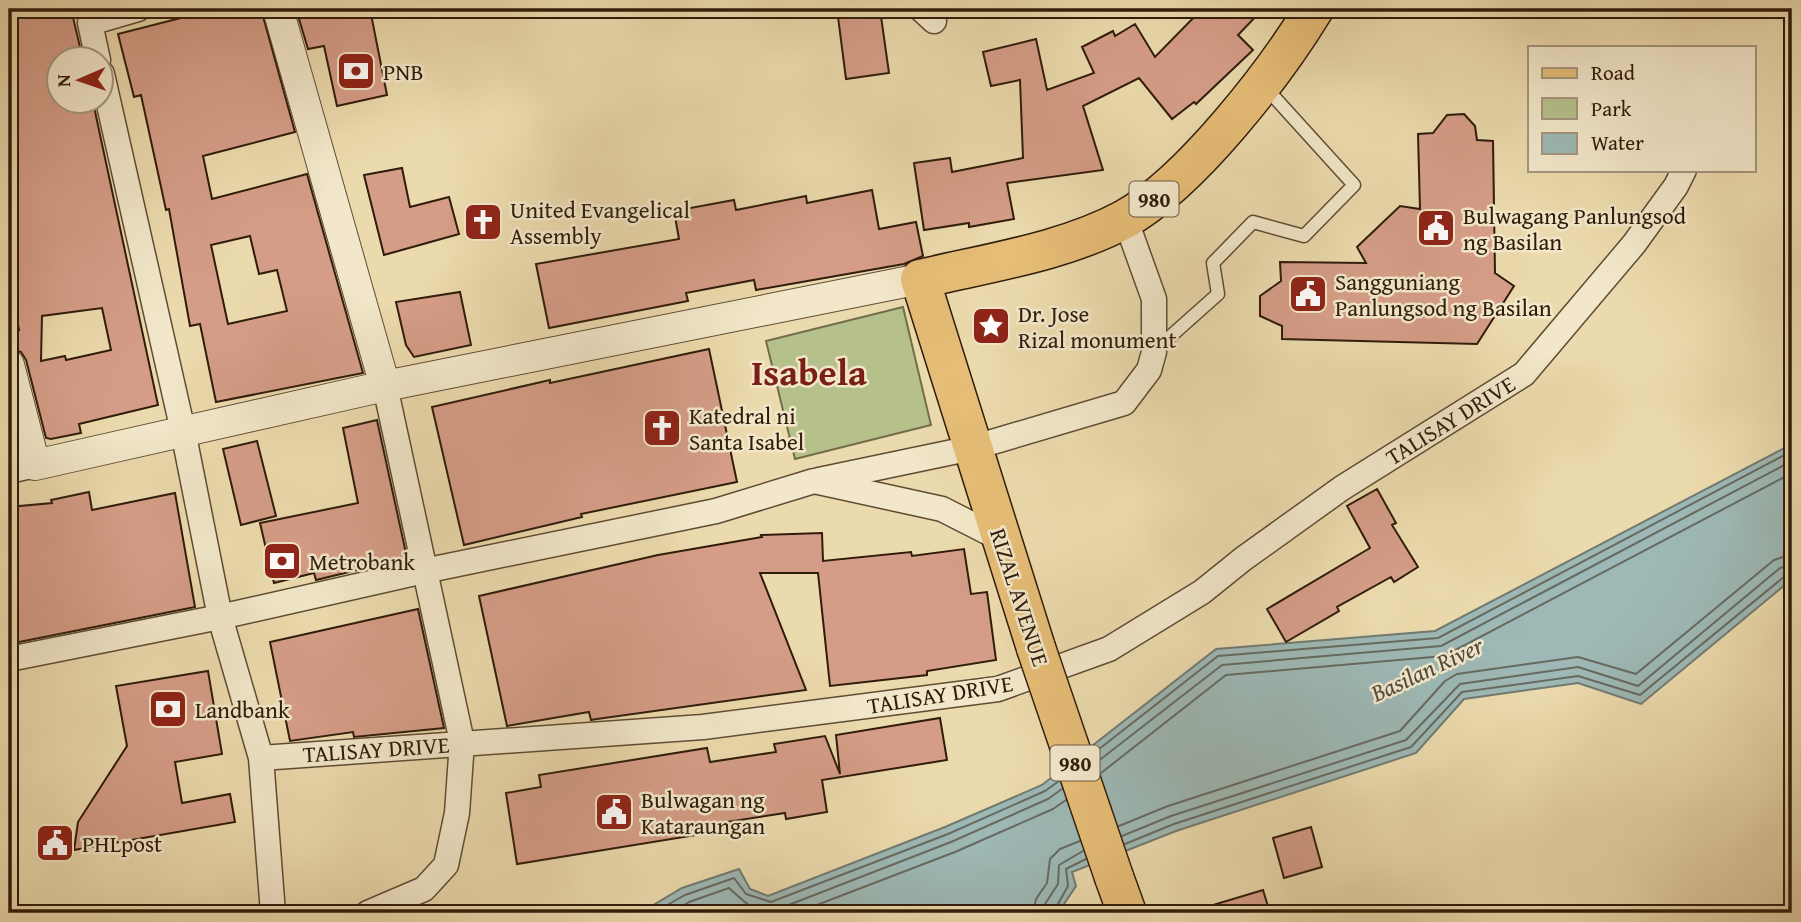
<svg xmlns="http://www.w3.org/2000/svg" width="1801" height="922" viewBox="0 0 1801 922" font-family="'Gentium Book Plus',serif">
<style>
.green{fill:#b5c08b;stroke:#726e4b;stroke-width:2}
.water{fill:#9db8b5;stroke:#717a71;stroke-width:2}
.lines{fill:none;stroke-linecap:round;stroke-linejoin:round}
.shore{stroke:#666a60;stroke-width:2}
.building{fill:#d59d87;stroke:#301c0b;stroke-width:2;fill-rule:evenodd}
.service-casing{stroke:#5f4c34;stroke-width:15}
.minor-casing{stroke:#5f4c34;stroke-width:27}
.tertiary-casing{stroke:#5f4c34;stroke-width:32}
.primary-casing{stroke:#301c0b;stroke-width:41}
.service{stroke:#f2e7ca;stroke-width:12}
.minor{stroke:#f2e7ca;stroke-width:24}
.tertiary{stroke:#f2e7ca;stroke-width:30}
.primary{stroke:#e6bd76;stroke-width:38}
.primary-bridge-casing{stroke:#301c0b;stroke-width:41;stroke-linecap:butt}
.primary-bridge{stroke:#e6bd76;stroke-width:38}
.labels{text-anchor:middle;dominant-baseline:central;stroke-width:5;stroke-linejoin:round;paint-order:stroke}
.shield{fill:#f2e7ca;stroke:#6a5944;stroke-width:2}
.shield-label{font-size:21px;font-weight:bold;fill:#301c0b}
.poi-label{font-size:23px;fill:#301c0b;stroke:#f2e7ca;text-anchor:start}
.street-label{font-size:23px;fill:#301c0b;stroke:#f2e7ca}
.water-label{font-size:24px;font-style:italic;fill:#514b3e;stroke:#f2e7ca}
.town-label{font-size:37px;font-weight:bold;fill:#7a1f14;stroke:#f2e7ca}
</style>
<rect width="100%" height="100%" fill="#ebdaad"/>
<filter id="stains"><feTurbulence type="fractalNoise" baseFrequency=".00286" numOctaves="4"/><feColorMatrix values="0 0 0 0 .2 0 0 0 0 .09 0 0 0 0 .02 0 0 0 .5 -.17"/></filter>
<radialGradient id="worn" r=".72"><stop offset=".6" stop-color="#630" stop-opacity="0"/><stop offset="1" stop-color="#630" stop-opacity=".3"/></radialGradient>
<path class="green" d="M903,307l28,118 -136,34 -29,-118z"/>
<path class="water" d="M1792,444v135l-151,125 -63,-21 -114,16 -48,54 -240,78 -104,41 4,14 -18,27h-418l42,-25 57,-19 11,20 18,7 177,-69 97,-42 174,-136 219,-18z"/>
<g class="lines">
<path class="shore" d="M1094,753l124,-97 220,-18 354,-187
M1097,762l125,-97 219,-19 351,-185
M1101,773l125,-98 218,-19 348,-183
M1119,826l49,-20 232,-75 45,-50 12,-7 121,-17 58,17 138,-114 18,-6
M1122,836l49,-20 235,-76 54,-56 118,-17 60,19 142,-118 12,-3
M1125,844l49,-20 237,-77 51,-55 116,-16 62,19 145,-119 7,-2
M653,913l32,-18 49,-17 12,16 25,8 177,-68 97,-43 14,-10
M671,913l18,-11 40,-14c13,11 24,26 44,23l178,-69 97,-43 14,-10
M796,913l159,-61 98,-43 13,-9
M1033,913l3,-14 11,-16 3,-24 10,-10 20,-8
M1044,913l1,-9 13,-20 1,-19 24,-14
M1053,913l15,-27 -2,-17 20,-10"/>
</g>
<path class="building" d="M9,9h62l10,42 -4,1 2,8h-19v42h33l65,303 -79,19 2,9 -30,6 -5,-1 -20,-78 -5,-8 -12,-4v-16l10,-2 -10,-53zM102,308l9,42 -45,10 -1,-4 -24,5 1,-45z
M216,9h45l34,123 -92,24 9,43 95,-25 56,199 -147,29 -16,-78 -10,2 -21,-117 -3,1 -25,-115 -7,2 -16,-63zM250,236l9,38 18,-4 10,41 -59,13 -17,-79z
M296,9h74l17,86 -50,11 -13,-60 -16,3z
M837,9h43l9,64 -43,6z
M1202,9h61l-25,26 15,15 -57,54 -2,-2 -22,17 -33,-41 -56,28 20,64 -96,13 7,36 -45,8v-4l-45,7 -10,-67 36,-5 2,14 71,-14 -3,-78 -29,6 -8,-34 53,-13 11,51 47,-17 -12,-26 31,-16 2,5 20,-12 20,33z
M1464,114l11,12 2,14 16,1 2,132 19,13 -37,58 -195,-5v-13l-22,-10v-20l21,-15 -1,-19 86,1 -9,-16 43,-41 20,3 -2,-75 15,-1 14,-18z
M402,168l8,39 39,-10 10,37 -75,21 -20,-80z
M872,190l7,39 37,-7 7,34 -19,8 -148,26 -2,-10 -68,13 2,8 -139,27 -13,-64 143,-25 -5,-28 60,-11 2,10 70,-14 1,7z
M460,292l11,53 -57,12 -8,-12 -10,-43z
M709,349l28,133 -156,32 1,3 -118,28 -32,-138 118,-27v3z
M377,420l30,138 -91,22 -2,-7 -40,10 -14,-60 98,-20 -15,-75z
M257,441l19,75 -35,9 -18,-76z
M1377,489l19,34 -4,2 26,42 -24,15 -3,-5 -54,30 2,4 -53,31 -19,-33 103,-61 -23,-42z
M89,492l3,18 83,-17 20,114 -186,37v-137l43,-4 -1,-3z
M822,533l1,28 88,-9 1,4 52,-7 7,45 16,-2 9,68 -69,11v4l-97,11 -12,-113h-58l46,117 -209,29 -6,1 -2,-8 -82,14 -28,-130 179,-41 104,-18 -1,-2z
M418,609l26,119 -90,9 -1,-5 -63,9 -20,-99z
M208,671l14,83 -47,8 7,41 48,-9 5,28 -161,28 4,-28 49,-76 -11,-60z
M940,718l7,42 -125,20 5,32 -41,7 -1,-6 -65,10 1,8 -204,33 -11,-71 35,-6 -2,-12 168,-27 3,14 66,-10 -2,-8 51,-8 15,38 -4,-39z
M1311,827l11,40 -38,11 -11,-40z
M1263,890l7,23h-67v-5z"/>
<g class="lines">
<defs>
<path id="service" d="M1154,351l64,-57 -5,-31 40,-41 51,14 50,-51 -88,-97"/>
<path id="minor" d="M921,9l13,12
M98,60l-8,-37 48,-14
M102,74l81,357 37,186 41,141 12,155
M9,471l26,-6
M819,480l153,-32 152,-45 25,-33 5,-18v-53l-29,-81
M9,659l211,-42 204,-46 292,-60 98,-30 128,28 59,30
M261,758l442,-31 295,-38 111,-40 93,-57 41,-33 99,-71 182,-114 110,-130 42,-58 8,-16
M368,913l56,-24 22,-24 11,-52 5,-71 -77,-356"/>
<path id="tertiary" d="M278,9l107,377
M9,365l26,100 350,-79 535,-107"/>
<path id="primary" d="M1036,648l-116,-369c67,-16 144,-27 205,-60 66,-37 150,-146 189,-210
M1114,877l13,36"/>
</defs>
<use href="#service" class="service-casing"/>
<use href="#minor" class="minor-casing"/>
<use href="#tertiary" class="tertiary-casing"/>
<use href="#primary" class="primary-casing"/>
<use href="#service" class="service"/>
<use href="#minor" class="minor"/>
<use href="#tertiary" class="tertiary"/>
<use href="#primary" class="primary"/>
<defs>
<path id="primary-bridge" d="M1036,648l78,229"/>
</defs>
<use href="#primary-bridge" class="primary-bridge-casing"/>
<use href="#primary-bridge" class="primary-bridge"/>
</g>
<defs>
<symbol id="bank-square" viewBox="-11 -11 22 22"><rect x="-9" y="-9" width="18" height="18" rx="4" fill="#8f2418" stroke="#f2e7ca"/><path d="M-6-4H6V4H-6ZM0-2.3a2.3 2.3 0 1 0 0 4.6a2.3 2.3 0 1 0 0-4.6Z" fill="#fff"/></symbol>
<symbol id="church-square" viewBox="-11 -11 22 22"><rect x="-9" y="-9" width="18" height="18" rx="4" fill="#8f2418" stroke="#f2e7ca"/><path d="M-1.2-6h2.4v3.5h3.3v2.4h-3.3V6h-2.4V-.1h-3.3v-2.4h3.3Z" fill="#fff"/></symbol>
<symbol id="civic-square" viewBox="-11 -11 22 22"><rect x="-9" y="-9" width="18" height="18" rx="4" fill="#8f2418" stroke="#f2e7ca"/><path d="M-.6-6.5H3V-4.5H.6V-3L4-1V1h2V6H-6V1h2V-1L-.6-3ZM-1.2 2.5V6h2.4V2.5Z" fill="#fff"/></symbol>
<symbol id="sight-square" viewBox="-11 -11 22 22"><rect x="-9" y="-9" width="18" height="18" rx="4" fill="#8f2418" stroke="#f2e7ca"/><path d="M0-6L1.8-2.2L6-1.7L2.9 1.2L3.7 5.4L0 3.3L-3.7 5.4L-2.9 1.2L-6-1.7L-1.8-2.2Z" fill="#fff"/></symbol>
</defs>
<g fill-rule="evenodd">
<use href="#bank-square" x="334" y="49" width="44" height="44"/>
<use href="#church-square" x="461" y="200" width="44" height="44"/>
<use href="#civic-square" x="1414" y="206" width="44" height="44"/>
<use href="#civic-square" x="1286" y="272" width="44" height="44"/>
<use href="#sight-square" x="969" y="304" width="44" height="44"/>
<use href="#church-square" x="640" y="406" width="44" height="44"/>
<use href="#bank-square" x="260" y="539" width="44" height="44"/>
<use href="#bank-square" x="146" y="687" width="44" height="44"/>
<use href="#civic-square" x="592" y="790" width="44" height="44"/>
<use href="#civic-square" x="33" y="821" width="44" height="44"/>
</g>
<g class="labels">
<g class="shield">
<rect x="1129.5" y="181.5" width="49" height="35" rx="5"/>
<rect x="1050.5" y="745.5" width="49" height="35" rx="5"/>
</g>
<g class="shield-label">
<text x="1154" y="199">980</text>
<text x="1075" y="763">980</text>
</g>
<g class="poi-label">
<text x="383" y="71">PNB</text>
<text x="510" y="209">United Evangelical<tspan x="510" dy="26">Assembly</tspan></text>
<text x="1463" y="215">Bulwagang Panlungsod<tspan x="1463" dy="26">ng Basilan</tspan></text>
<text x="1335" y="281">Sangguniang<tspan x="1335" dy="26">Panlungsod ng Basilan</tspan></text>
<text x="1018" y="313">Dr. Jose<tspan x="1018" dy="26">Rizal monument</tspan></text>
<text x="689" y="415">Katedral ni<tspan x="689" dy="26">Santa Isabel</tspan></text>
<text x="309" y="561">Metrobank</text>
<text x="195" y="709">Landbank</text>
<text x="641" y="799">Bulwagan ng<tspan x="641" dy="26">Kataraungan</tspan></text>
<text x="82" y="843">PHLpost</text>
</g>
<g class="street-label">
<text transform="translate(1450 420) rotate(-32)">TALISAY DRIVE</text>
<text transform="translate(1020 597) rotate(72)">RIZAL AVENUE</text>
<text transform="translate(940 694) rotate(-9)">TALISAY DRIVE</text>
<text transform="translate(376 749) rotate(-4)">TALISAY DRIVE</text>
</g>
<g class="water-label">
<text transform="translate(1427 669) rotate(-25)">Basilan River</text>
</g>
<g class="town-label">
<text x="809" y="371">Isabela</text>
</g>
</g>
<rect width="1801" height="922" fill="none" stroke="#ebdaad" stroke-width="35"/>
<rect x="10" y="10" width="1780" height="901" fill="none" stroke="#301c0b" stroke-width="3.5"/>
<rect x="18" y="18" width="1766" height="887" fill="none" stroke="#301c0b" stroke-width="2"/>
<rect x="1528" y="46" width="228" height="126" fill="#f2e7ca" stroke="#a4967e" stroke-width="2"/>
<rect x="1542" y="68" width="35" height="10" fill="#e6bd76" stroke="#a4967e" stroke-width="2"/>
<text x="1591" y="80" font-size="21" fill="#301c0b">Road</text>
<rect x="1542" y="98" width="35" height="21" fill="#b5c08b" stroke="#a4967e" stroke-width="2"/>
<text x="1591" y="116" font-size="21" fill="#301c0b">Park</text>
<rect x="1542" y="133" width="35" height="21" fill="#9db8b5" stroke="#a4967e" stroke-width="2"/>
<text x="1591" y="150" font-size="21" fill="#301c0b">Water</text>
<g transform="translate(80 80) rotate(268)"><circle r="33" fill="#f2e7ca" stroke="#a4967e" stroke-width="2"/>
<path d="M0-5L12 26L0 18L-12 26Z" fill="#8f2418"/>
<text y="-10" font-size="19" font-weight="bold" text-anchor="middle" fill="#301c0b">N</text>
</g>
<rect width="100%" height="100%" filter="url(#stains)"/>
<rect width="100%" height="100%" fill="url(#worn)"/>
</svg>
